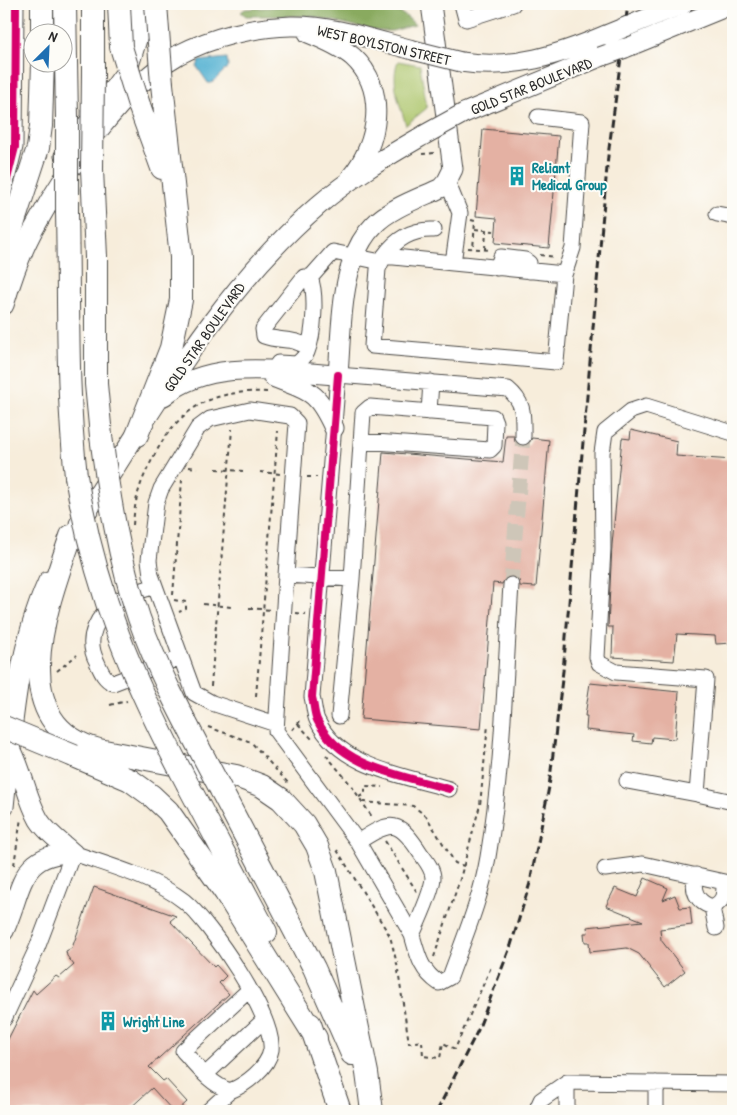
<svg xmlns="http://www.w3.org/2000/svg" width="737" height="1115" viewBox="0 0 737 1115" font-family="'Patrick Hand',sans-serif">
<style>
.green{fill:#acc56b;stroke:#6c784b}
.forest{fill:#89aa5f;stroke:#5a6a45}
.water{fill:#53b1d2;stroke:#3f6e7e}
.building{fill:#e4b1a3}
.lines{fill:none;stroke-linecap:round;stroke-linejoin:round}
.minor-tunnel{stroke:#cec6b8;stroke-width:15;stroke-dasharray:15 8;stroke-linecap:butt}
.minor-casing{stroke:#4a4845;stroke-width:17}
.major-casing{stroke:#4a4845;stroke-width:21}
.highway-casing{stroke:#4a4845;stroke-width:24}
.path{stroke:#4a4845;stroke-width:2;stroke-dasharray:4 4;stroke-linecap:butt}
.minor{stroke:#fff;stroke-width:15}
.major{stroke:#fff;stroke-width:19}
.highway{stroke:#fff;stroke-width:22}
.rail{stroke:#2b2b2b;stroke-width:3;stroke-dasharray:8 4;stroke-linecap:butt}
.major-bridge-casing{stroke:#4a4845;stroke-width:21;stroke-linecap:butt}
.highway-bridge-casing{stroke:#4a4845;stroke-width:24;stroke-linecap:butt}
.major-bridge{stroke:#fff;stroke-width:19}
.highway-bridge{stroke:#fff;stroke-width:22}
.cycleway-casing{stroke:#fdfcf7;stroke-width:11}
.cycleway{stroke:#d6006c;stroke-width:8}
.labels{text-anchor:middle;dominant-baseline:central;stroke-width:4;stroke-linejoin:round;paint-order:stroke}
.street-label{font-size:15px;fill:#2b2b2b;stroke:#fdfcf7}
.culture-label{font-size:15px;font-weight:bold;fill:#0d838f;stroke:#fdfcf7;text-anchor:start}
</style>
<rect width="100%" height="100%" fill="#fdfcf7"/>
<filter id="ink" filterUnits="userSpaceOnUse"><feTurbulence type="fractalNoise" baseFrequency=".02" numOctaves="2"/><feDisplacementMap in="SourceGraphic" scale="10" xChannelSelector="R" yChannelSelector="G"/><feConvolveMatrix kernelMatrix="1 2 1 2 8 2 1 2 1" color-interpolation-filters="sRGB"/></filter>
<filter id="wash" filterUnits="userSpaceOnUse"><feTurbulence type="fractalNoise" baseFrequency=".0096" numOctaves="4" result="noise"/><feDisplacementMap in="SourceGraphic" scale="20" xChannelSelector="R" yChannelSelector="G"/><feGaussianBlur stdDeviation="1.12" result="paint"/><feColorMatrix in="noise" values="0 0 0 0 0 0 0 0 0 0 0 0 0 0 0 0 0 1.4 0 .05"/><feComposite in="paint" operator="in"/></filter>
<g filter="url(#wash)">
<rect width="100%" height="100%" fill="#f7eddb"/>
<path class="green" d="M398,61l22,4 7,43 -21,17c-6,-19 -16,-45 -8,-64z"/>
<path class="forest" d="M319,4c30,0 77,-4 96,21l-23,6h-14l-67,-15h-65l-5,-4 4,-3z"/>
<path class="water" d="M227,58l1,9 -16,16h-4l-11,-16 2,-6z"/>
<g id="blocks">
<path class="building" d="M483,129l76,7 -10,112 -54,-5 2,-25 -21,-2z
M631,430l46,11 -1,15 57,4v183l-17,1 -1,-8 -38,-2 -3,27 -62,-4 1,-30h-5l4,-82 10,-107 8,1z
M506,436h8l1,6 7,4 6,-1 4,-7 17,2 -13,147 -16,-1 -1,-6 -7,-4 -6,1 -4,7 -9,-1 -12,146 -120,-10 22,-267 120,10z
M590,683l89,9 -4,47 -23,-2 -1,6 -18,-2 1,-6 -48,-5 1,-14h-2z
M645,878l23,10 -5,12 12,-5 5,13 10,-1 2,18 -32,4 1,11 24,31 -20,16 -26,-33 -12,-6 -37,4 -1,-10h-4l-1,-9h4l-1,-6 56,-6 -37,-15 9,-18 22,9z
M94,887l82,29 -6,5 44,46 2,-2 10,11 -7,7 10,11 -80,73 14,14 3,-2 21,23 -10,9h-4l-21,-23 -25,23h-123v-64l29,-57 3,4 20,-18 3,2 15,-13 -7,-9 -1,-5 6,-3z"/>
</g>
</g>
<g filter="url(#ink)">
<use href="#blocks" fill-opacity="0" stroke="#4a4845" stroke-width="1"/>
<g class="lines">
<path class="minor-tunnel" d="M511,585l12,-148"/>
<defs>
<path id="minor" d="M462,4l4,15 47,-15
M538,117l44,5 -9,126 -9,27
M447,181l13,32 -7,50 111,11 -8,88 -184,-16 6,-77 6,-13 69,7
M4,191l11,-44 1,-143
M717,214l16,3
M384,256c12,-17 29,-27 50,-26
M497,268l4,-11 24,3 4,3v8
M310,278l23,-26 48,10
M278,363l19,1c3,-3 8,-7 10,-12 7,-17 10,-58 3,-74l-6,-1 -41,52 1,7c16,6 31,1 44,12
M429,412l2,-30
M733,433l-87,-27 -15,5 -26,21 -3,21 1,96 -6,108 2,6 17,9 90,7 -9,115 36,8
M352,579l11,-166 7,-6 123,10 2,5 -1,24 -4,4 -129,-9
M155,586c-11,4 -26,7 -36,14 -22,15 -35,38 -22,62 4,9 7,17 16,21l68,-26
M339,716l13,-137 -66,-4 -10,156 82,111 54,93c6,-13 20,-43 21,-57 0,-9 -7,-17 -12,-24 -22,-34 -29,-35 -63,-12
M276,724l-64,-21 -18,-10 -43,-118 -2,-15 7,-57 5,-14 37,-61 12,-9 40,-9 40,6 7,7 -11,152
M627,781l70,13
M449,789c-46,-14 -109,-21 -132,-69 -3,-7 -3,-16 -5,-23l26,-322 170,14c17,14 15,26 15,48
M605,869l38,-5 90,20
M696,875c-5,16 1,27 16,32 12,-6 12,-11 12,-24
M712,907l4,21
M412,935c6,21 9,36 27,48l11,-6c14,-39 31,-78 38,-120 15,-88 17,-183 23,-272
M4,1019l33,-71 36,-95c37,13 80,24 111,48 26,21 91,116 87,149 -3,18 -26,35 -41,41 -20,-7 -33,-25 -47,-40l66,-61
M205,1075l59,-55
M208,1111l22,-20
M536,1111l5,-11 26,-18 166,2
M567,1111v-29
M656,1111v-28"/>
<path id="major" d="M628,26l55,-22
M308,33c15,6 32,13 45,24 35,32 26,87 -2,120
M625,48l108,-44
M461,62c52,8 98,-7 145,-27
M464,113l136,-56
M64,156l64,-87 10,-33 -1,-32
M4,305c8,-27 18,-56 32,-80 29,-54 89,-140 142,-170 34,-18 75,-28 113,-29 41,-1 83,14 122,24
M273,377c37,15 43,12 61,51
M164,396c48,-39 117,-24 174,-21 4,-47 1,-115 36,-150 16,-17 46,-27 67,-37l6,-7 6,-12 -22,-165
M79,524c73,-112 138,-232 241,-320 31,-27 68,-48 104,-69
M10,747c13,23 16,50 29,73 8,13 23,23 34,33
M4,807c8,-77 12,-155 44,-226
M4,931c19,-41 14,-78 69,-78"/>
<path id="highway" d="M42,4v28
M65,4l2,114
M93,4v69
M139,105l23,63
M92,169l4,88v127l5,52
M67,212c2,89 -1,176 9,264
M4,252l34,-104 3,-22 2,-64
M137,435l34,-87 10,-48v-43l-19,-173
M71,536c-23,67 -71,188 28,214l137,26 26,10 19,13 23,25 13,22 9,25 41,202 5,38
M74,756l56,24 22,16 16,15 57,81 91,146
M188,785l78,147
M221,790l93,178 38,86
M310,1024l30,87"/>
</defs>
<use href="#minor" class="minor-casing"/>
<use href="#major" class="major-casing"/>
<use href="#highway" class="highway-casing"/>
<path class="path" d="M422,154l13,-1
M471,220l4,1 -2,28
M475,229l19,2
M468,248l23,2
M485,249l1,-19
M540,255l15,2
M189,467l8,1
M216,469l27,2
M260,472l20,2
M307,477h10
M133,525c2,-28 7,-43 21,-69 25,-49 59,-67 115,-64
M173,595l9,-115
M174,600l12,2v7l-7,3
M203,604l29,3
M249,608l22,2
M296,613l10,1
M57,671l20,-16
M211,686l21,-257
M256,696l22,-265
M110,705l17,-4
M298,724l15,16
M208,727l43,15 38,42
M292,730l10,-11
M326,755l25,30 21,32
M359,797l6,-3v-8l18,1
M363,802l50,4 13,10 29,47 9,3
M385,841l32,51
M337,850l53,86 7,28 12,79 13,-2 1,15 17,2 3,-15 12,6 36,-82
M14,865l7,-47
M434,957l26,-78 20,-74 8,-80"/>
<use href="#minor" class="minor"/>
<use href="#major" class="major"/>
<use href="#highway" class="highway"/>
<path class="rail" d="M437,1111l41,-81 33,-85 19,-62 19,-96 14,-116 45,-515 20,-152"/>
<defs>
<path id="major-bridge" d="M606,35l22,-9
M413,50l48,12
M600,57l25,-9
M424,135l40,-22"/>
<path id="highway-bridge" d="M119,4l2,43 18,58
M156,4l6,80
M92,169l1,-96
M67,212v-94
M101,436c8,62 18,123 38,182 21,60 53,116 82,172
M76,476c19,117 57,205 112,309
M4,727l70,29"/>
</defs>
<use href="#major-bridge" class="major-bridge-casing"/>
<use href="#highway-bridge" class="highway-bridge-casing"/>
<use href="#major-bridge" class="major-bridge"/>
<use href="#highway-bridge" class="highway-bridge"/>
<defs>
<path id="cycleway" d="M4,191l11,-44 1,-143
M338,375l-26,322c2,7 2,16 5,23 23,48 86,55 132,69"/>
</defs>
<use href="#cycleway" class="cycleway-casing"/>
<use href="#cycleway" class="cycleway"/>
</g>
</g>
<defs>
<symbol id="building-bare" viewBox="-9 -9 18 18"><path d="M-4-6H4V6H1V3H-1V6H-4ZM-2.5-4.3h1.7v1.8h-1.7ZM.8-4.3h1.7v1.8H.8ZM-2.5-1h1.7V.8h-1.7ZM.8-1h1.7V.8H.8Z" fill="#0f9aa8" stroke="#fdfcf7" stroke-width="2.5" paint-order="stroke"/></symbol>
</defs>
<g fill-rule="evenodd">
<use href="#building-bare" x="503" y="162" width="28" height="28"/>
<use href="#building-bare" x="94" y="1007" width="28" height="28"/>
</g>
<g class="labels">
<g class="street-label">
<text transform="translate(384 45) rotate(13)">WEST BOYLSTON STREET</text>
<text transform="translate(531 86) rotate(-22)">GOLD STAR BOULEVARD</text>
<text transform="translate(204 337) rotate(-55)">GOLD STAR BOULEVARD</text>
</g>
<g class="culture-label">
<text x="532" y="167">Reliant<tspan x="532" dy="17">Medical Group</tspan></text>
<text x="123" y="1021">Wright Line</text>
</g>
</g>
<rect width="737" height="1115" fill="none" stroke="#fdfcf7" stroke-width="20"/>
<g transform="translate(48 48) rotate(24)"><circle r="24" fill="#fdfcf7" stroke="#a9a8a5"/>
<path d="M0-4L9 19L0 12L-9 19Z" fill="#1f6fb2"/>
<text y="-8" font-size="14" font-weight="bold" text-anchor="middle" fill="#2b2b2b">N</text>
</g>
</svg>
